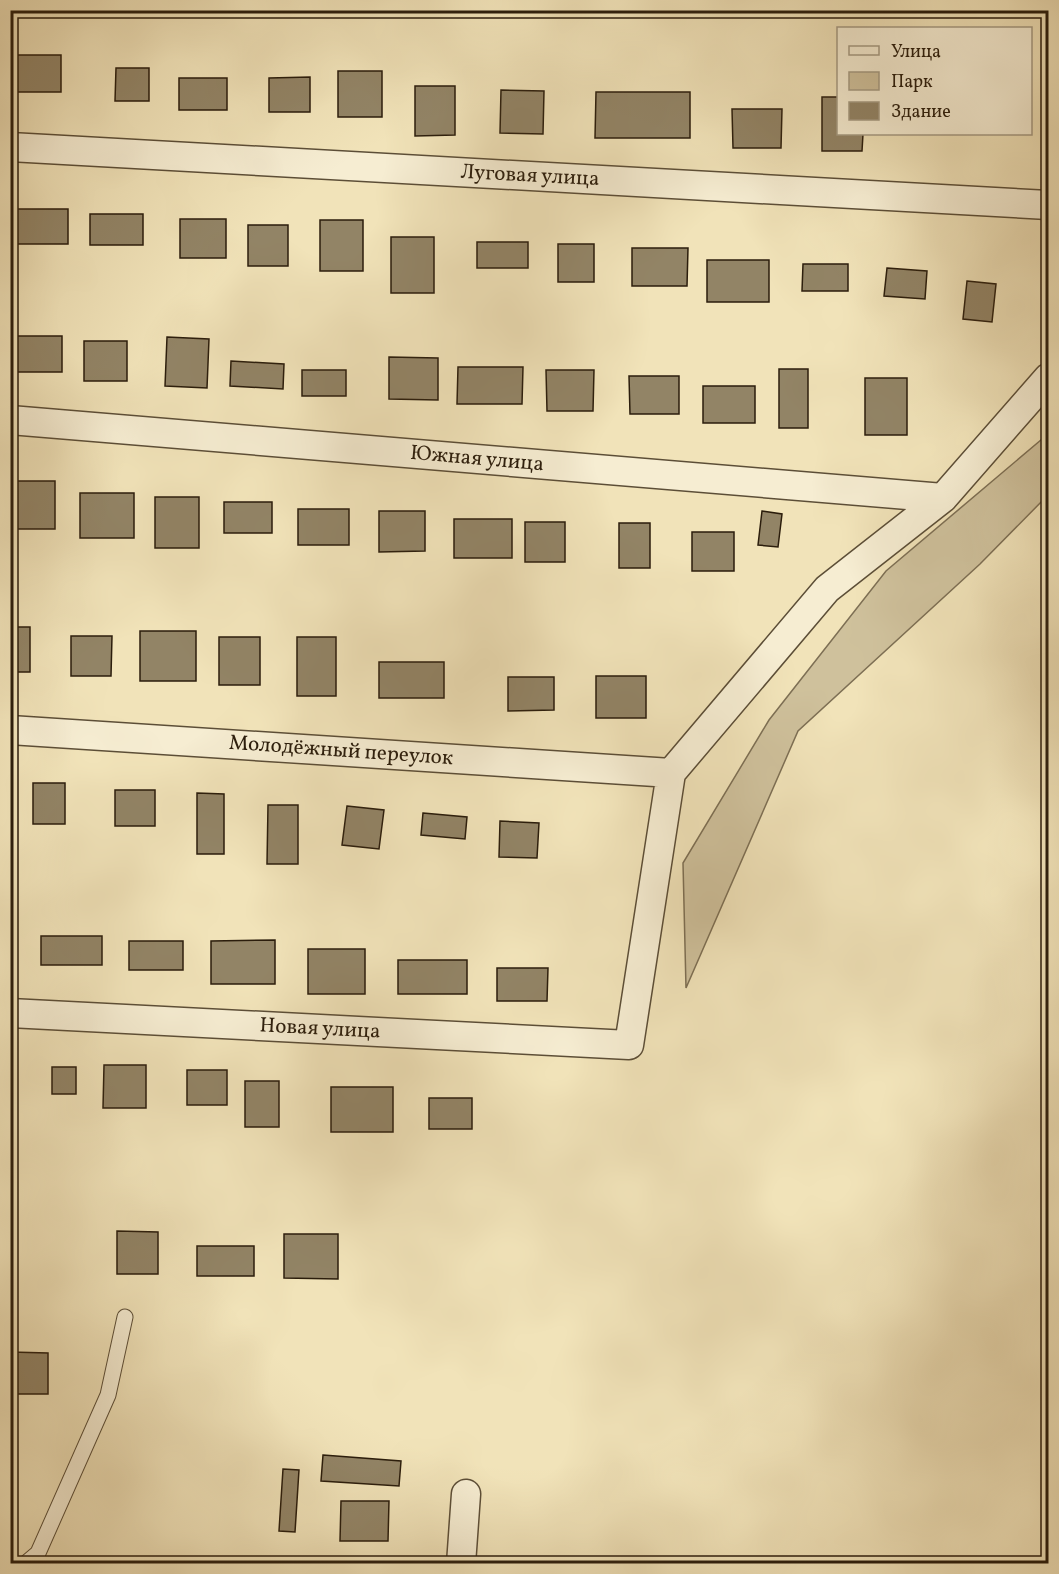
<svg xmlns="http://www.w3.org/2000/svg" width="1059" height="1574" viewBox="0 0 1059 1574" font-family="Vollkorn,serif">
<style>
.green{fill:#cfc19c;stroke:#7d6f54;stroke-width:1.5}
.building{fill:#928466;stroke:#2b1d0c;stroke-width:1.5}
.lines{fill:none;stroke-linecap:round;stroke-linejoin:round}
.lane-casing{stroke:#5c4e37;stroke-width:17}
.street-casing{stroke:#5c4e37;stroke-width:31}
.lane{stroke:#f6edd2;stroke-width:15}
.street{stroke:#f6edd2;stroke-width:28}
.labels{text-anchor:middle;dominant-baseline:central;stroke-width:5;stroke-linejoin:round;paint-order:stroke}
.street-label{font-size:21px;fill:#2b1d0c;stroke:#f6edd2}
</style>
<rect width="100%" height="100%" fill="#f1e3b9"/>
<filter id="stains"><feTurbulence type="fractalNoise" baseFrequency=".00333" numOctaves="4"/><feColorMatrix values="0 0 0 0 .2 0 0 0 0 .09 0 0 0 0 .02 0 0 0 .5 -.17"/></filter>
<radialGradient id="worn" r=".72"><stop offset=".6" stop-color="#630" stop-opacity="0"/><stop offset="1" stop-color="#630" stop-opacity=".3"/></radialGradient>
<path class="green" d="M1048,434v61l-68,69 -182,167 -112,257 -3,-125 86,-143 117,-149z"/>
<path class="building" d="M16,55h45v37h-45z
M116,68h33v33h-34z
M338,71h44v46h-44z
M310,77v35h-41v-34z
M179,78h48v32h-48z
M415,86h40v49l-40,1z
M501,90l43,1 -1,43 -43,-1z
M596,92h94v46h-95z
M822,97h16v37h25l-1,17h-40z
M732,109h50l-1,39h-48z
M10,209h58v35h-58z
M90,214h53v31h-53z
M180,219h46v39h-46z
M320,220h43v51h-43z
M248,225h40v41h-40z
M391,237h43v56h-43z
M477,242h51v26h-51z
M558,244h36v38h-36z
M632,248h56l-1,38h-55z
M707,260h62v42h-62z
M803,264h45v27h-46z
M887,268l40,3 -2,28 -41,-3z
M967,281l29,3 -4,38 -29,-3z
M10,336h52v36h-52z
M167,337l42,2 -2,49 -42,-2z
M84,341h43v40h-43z
M389,357l49,1v42l-49,-1z
M231,361l53,3 -1,25 -53,-3z
M458,367h65l-1,37h-65z
M779,369h29v59h-29z
M302,370h44v26h-44z
M546,370h48l-1,41h-46z
M629,376h50v38h-49z
M865,378h42v57h-42z
M703,386h52v37h-52z
M10,481h45v48h-45z
M80,493h54v45h-54z
M155,497h44v51h-44z
M224,502h48v31h-48z
M298,509h51v36h-51z
M379,511h46v40l-46,1z
M762,511l20,3 -4,33 -20,-2z
M454,519h58v39h-58z
M525,522h40v40h-40z
M619,523h31v45h-31z
M692,532h42v39h-42z
M10,627h20v45h-20z
M140,631h56v50h-56z
M71,636h41l-1,40h-40z
M219,637h41v48h-41z
M297,637h39v59h-39z
M379,662h65v36h-65z
M596,676h50v42h-50z
M508,677h46v33l-46,1z
M33,783h32v41h-32z
M115,790h40v36h-40z
M197,793l27,1v60h-27z
M268,805h30v59h-31z
M347,806l37,4 -5,39 -37,-4z
M423,813l44,4 -2,22 -44,-4z
M500,821l39,2 -2,35 -38,-1z
M41,936h61v29h-61z
M275,940v44h-64v-43z
M129,941h54v29h-54z
M308,949h57v45h-57z
M398,960h69v34h-69z
M497,968h51l-1,33h-50z
M104,1065h42v43h-43z
M52,1067h24v27h-24z
M187,1070h40v35h-40z
M245,1081h34v46h-34z
M331,1087h62v45h-62z
M429,1098h43v31h-43z
M117,1231l41,1v42h-41z
M284,1234h54v45l-54,-1z
M197,1246h57v30h-57z
M10,1352l38,1v41h-38z
M323,1455l78,6 -2,25 -78,-5z
M283,1469l16,1 -4,62 -16,-1z
M341,1501h48l-1,40h-48z"/>
<g class="lines">
<defs>
<path id="lane" d="M25,1564l13,-11 70,-158 17,-78"/>
<path id="street" d="M10,147l1038,58
M10,420l933,78
M10,730l661,43
M10,1013l619,32 42,-272 156,-184 116,-91 105,-120
M461,1564l5,-70"/>
</defs>
<use href="#lane" class="lane-casing"/>
<use href="#street" class="street-casing"/>
<use href="#lane" class="lane"/>
<use href="#street" class="street"/>
</g>
<g class="labels">
<g class="street-label">
<text transform="translate(530 176) rotate(3)">Луговая улица</text>
<text transform="translate(477 459) rotate(5)">Южная улица</text>
<text transform="translate(341 751) rotate(4)">Молодёжный переулок</text>
<text transform="translate(320 1029) rotate(3)">Новая улица</text>
</g>
</g>
<rect width="1059" height="1574" fill="none" stroke="#f1e3b9" stroke-width="36"/>
<rect x="12" y="12" width="1035" height="1550" fill="none" stroke="#2b1d0c" stroke-width="3"/>
<rect x="18" y="18" width="1023" height="1538" fill="none" stroke="#2b1d0c" stroke-width="1.5"/>
<rect x="837" y="27" width="195" height="108" fill="#f6edd2" stroke="#a59a83" stroke-width="1.5"/>
<rect x="849" y="46" width="30" height="9" fill="#f6edd2" stroke="#a59a83" stroke-width="1.5"/>
<text x="891" y="57" font-size="18" fill="#2b1d0c">Улица</text>
<rect x="849" y="72" width="30" height="18" fill="#cfc19c" stroke="#a59a83" stroke-width="1.5"/>
<text x="891" y="87" font-size="18" fill="#2b1d0c">Парк</text>
<rect x="849" y="102" width="30" height="18" fill="#928466" stroke="#a59a83" stroke-width="1.5"/>
<text x="891" y="117" font-size="18" fill="#2b1d0c">Здание</text>
<rect width="100%" height="100%" filter="url(#stains)"/>
<rect width="100%" height="100%" fill="url(#worn)"/>
</svg>
